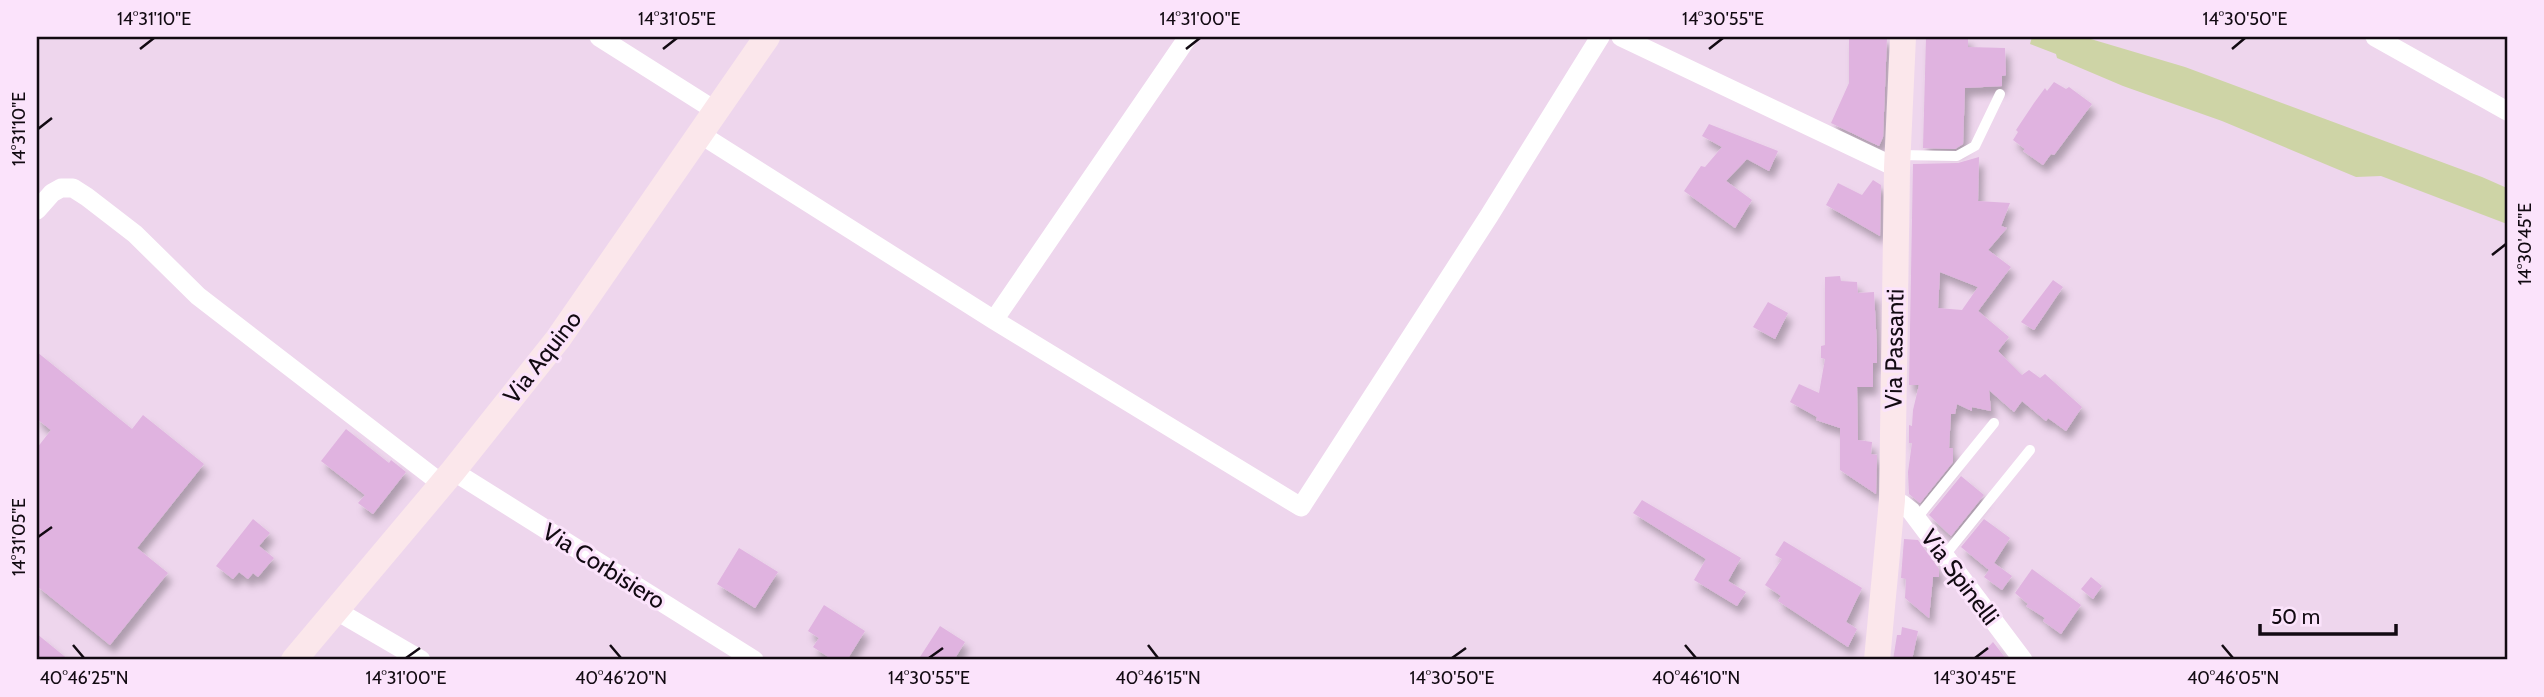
<svg xmlns="http://www.w3.org/2000/svg" width="2544" height="697" viewBox="0 0 2544 697" font-family="Cabin,sans-serif">
<style>
.green{fill:#ced4a6}
.building{fill:#e0b3e0;fill-rule:evenodd;filter:url(#shadow)}
.lines{fill:none;stroke-linecap:round;stroke-linejoin:round}
.lane{stroke:#fff;stroke-width:10}
.street{stroke:#fff;stroke-width:19}
.secondary{stroke:#fbe7eb;stroke-width:26}
.ticks{fill:none;stroke:#120a12;stroke-width:2.5}
.labels{text-anchor:middle;dominant-baseline:central;stroke-width:6;stroke-linejoin:round;paint-order:stroke}
.street-label{font-size:24px;fill:#120a12;stroke:#fbe3fb}
.neatline{fill:none;stroke:#120a12;stroke-width:2.5}
.ticks-label{font-size:18px;text-anchor:middle;fill:#120a12}
</style>
<defs>
<filter id="shadow"><feDropShadow dx="4.5" dy="8" stdDeviation="3.5" flood-color="#0004"/></filter>
</defs>
<rect width="100%" height="100%" fill="#eed6ed"/>
<path class="green" d="M2032,37h52l101,30 297,110 25,11v36l-126,-48 -25,1 -134,-56 -99,-35 -66,-28 -1,-4 -26,-10z"/>
<path class="building" d="M1849,37h38l-4,100 -4,9 -48,-23 18,-40z
M1926,37h42v10l37,1 1,27 -4,1v10l-37,2 -2,56 -8,5 -32,-1z
M2054,82l12,7 3,-2 23,17 -38,51 -3,-1 -8,11 -20,-14 2,-2 -12,-9 5,-8 -2,-2 18,-27 11,-15 2,3z
M1709,124l69,27 -9,20 -22,-12 -21,22 26,19 -17,28 -51,-37 17,-25 4,1 17,-20 -20,-11z
M1979,157l-1,44 32,2 -9,23 6,2 -19,22 23,17 -33,44 31,26 -11,14 24,24 7,-5 11,8 5,-4 37,33 -16,24 -18,-13 -2,3 -24,-20 -8,11 -25,-22 2,21 -19,-4v4l-15,-7 -2,10h-4l-2,34h4v14l-33,41 -11,-9 -1,-22 4,-29h-3v-18l3,1 1,-16 6,-25h-10l4,-221 45,-1zM1940,272l38,15 -16,23 -24,-2z
M1873,180l8,5 -1,51 -54,-31 12,-22 24,12z
M1840,276l1,5 16,1 1,11 16,-1 3,55v16h-4v24h-16l1,53 14,2 -1,12 6,1 -1,39 -36,-24v-42l-24,-8 1,-3 -27,-15 9,-18 20,9 6,-34 -4,-1v-12l4,-1v-68z
M2053,280l10,7 -29,43 -13,-8z
M1768,302l20,11 -13,26 -22,-12z
M37,352l95,77 11,-14 61,49 -67,84 31,25 -58,72 -73,-59v-138l14,-18 -14,-11z
M346,429l43,34 2,-3 15,12 -33,42 -15,-11 7,-8 -44,-34z
M1961,476l23,19 -33,41 -22,-21z
M1642,500l99,58 -13,23 18,11 -9,14 -43,-26 12,-21 -73,-46z
M253,519l17,14 -11,13 15,12 -16,19 -5,-4 -5,6 -9,-7 -6,7 -17,-13z
M1984,519l26,19 -16,25 18,13 -10,14 -18,-13 5,-7 -28,-23z
M1904,539l14,1 21,29v8h-6l-4,41 -24,-20 1,-19 -5,-1z
M1784,541l78,47 -16,34 11,7 -9,18 -70,-46 3,-5 -16,-11 17,-26 -7,-4z
M739,548l39,24 -23,36 -38,-24z
M2032,569l49,36 -20,29 -18,-13 2,-3 -19,-12 2,-2 -13,-11z
M2091,577l11,9 -9,13 -12,-10z
M824,605l41,26 -18,29h-14l-20,-13 6,-9 -11,-7z
M940,626l25,16 -11,18h-36z
M1902,627l16,4 -6,29h-19l4,-25h4z
M37,634l32,26h-32z
M1993,642l14,18h-31z"/>
<g class="lines">
<path class="lane" d="M1898,155l59,1 18,-10 25,-52
M1916,519l78,-96
M1943,555l6,-5 81,-100"/>
<path class="street" d="M599,37l117,74
M1621,37l276,131
M2375,37l132,74
M700,134l294,186 307,187 188,-291 111,-179
M37,210l15,-17 9,-5h12l14,9 48,37 63,62 244,188
M994,320l194,-283
M453,471l301,189
M1892,500l10,4 9,7 112,149
M337,611l84,49"/>
<path class="secondary" d="M294,660l159,-189 105,-132 209,-302
M1877,660l15,-160 5,-332 6,-131"/>
</g>
<path class="ticks" d="M140,49l14,-11M663,49l14,-11M1186,49l14,-11M1709,49l14,-11M2232,49l13,-11M38,129l14,-11M2492,255l14,-11M38,537l14,-10M73,645l11,13M610,645l11,13M1148,645l10,13M1685,645l11,13M2222,645l11,13M406,658l14,-10M929,658l14,-10M1452,658l14,-10M1975,658l13,-10"/>
<g class="labels">
<g class="street-label">
<text transform="translate(1894 349) rotate(-89)">Via Passanti</text>
<text transform="translate(542 357) rotate(-52)">Via Aquino</text>
<text transform="translate(604 566) rotate(32)">Via Corbisiero</text>
<text transform="translate(1960 577) rotate(53)">Via Spinelli</text>
</g>
</g>
<rect width="2544" height="697" fill="none" stroke="#fbe3fb" stroke-width="77"/>
<path d="M2260 624v10h136v-10" fill="none" stroke="#120a12" stroke-width="3.5"/>
<text x="2271" y="624" font-size="21" fill="#120a12" stroke="#fbe3fb" stroke-width="5" paint-order="stroke">50 m</text>
<rect x="38" y="38" width="2468" height="620" class="neatline"/>
<g class="ticks-label">
<text x="154" y="25">14°31'10"E</text>
<text x="677" y="25">14°31'05"E</text>
<text x="1200" y="25">14°31'00"E</text>
<text x="1723" y="25">14°30'55"E</text>
<text x="2245" y="25">14°30'50"E</text>
<text transform="translate(19 129) rotate(-90)" y="6">14°31'10"E</text>
<text transform="translate(2525 244) rotate(-90)" y="6">14°30'45"E</text>
<text transform="translate(19 537) rotate(-90)" y="6">14°31'05"E</text>
<text x="84" y="684">40°46'25"N</text>
<text x="406" y="684">14°31'00"E</text>
<text x="621" y="684">40°46'20"N</text>
<text x="929" y="684">14°30'55"E</text>
<text x="1158" y="684">40°46'15"N</text>
<text x="1452" y="684">14°30'50"E</text>
<text x="1696" y="684">40°46'10"N</text>
<text x="1975" y="684">14°30'45"E</text>
<text x="2233" y="684">40°46'05"N</text>
</g>
</svg>
